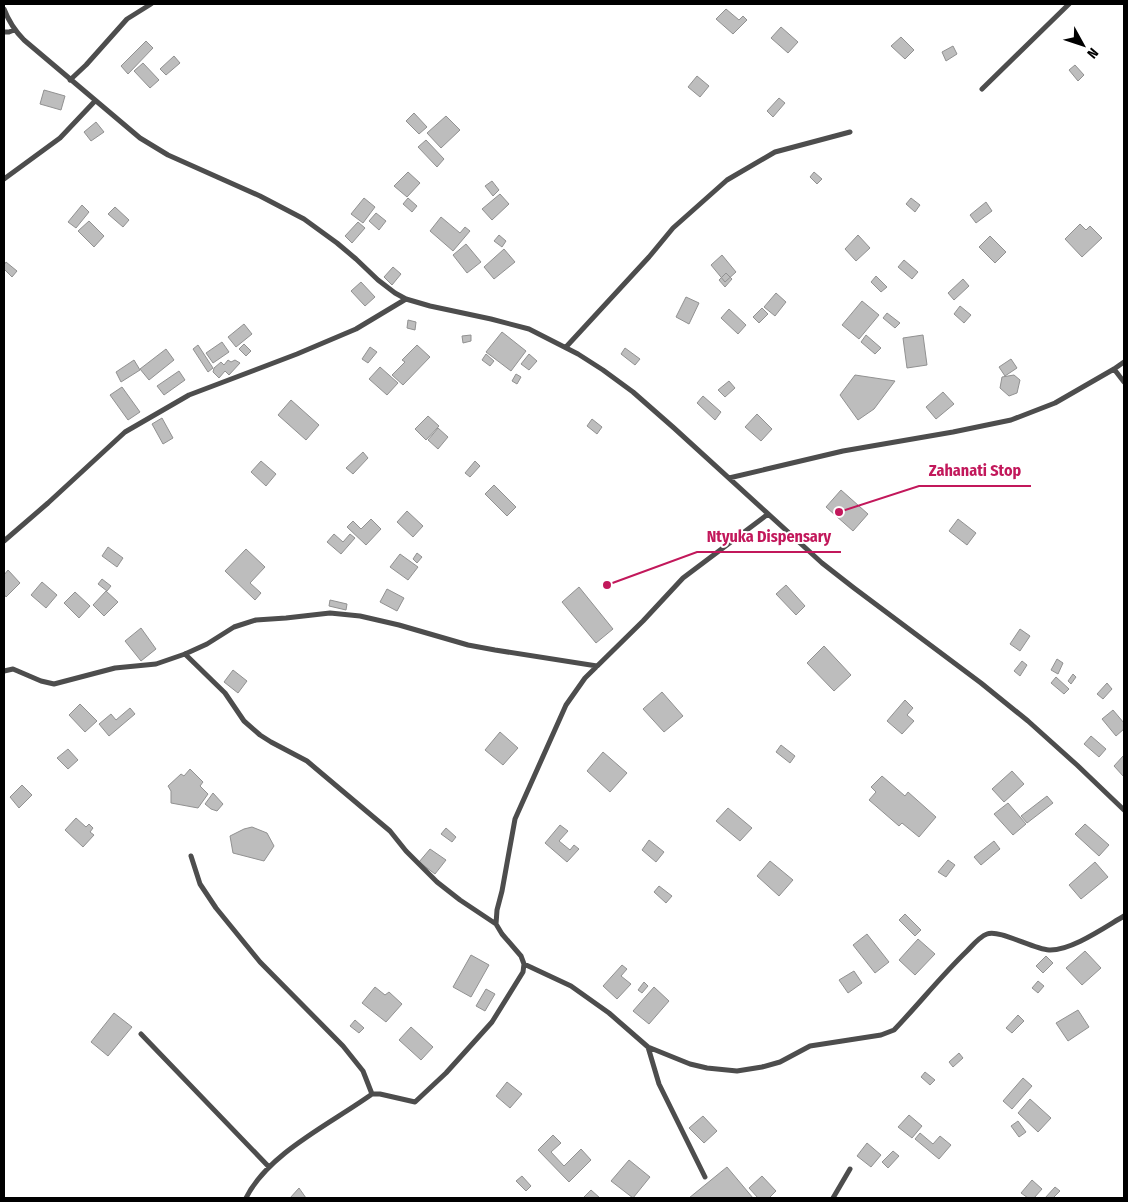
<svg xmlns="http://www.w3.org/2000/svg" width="1128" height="1202" viewBox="0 0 1128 1202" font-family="'Fira Sans Condensed',sans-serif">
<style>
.building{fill:#bdbdbd;stroke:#919191}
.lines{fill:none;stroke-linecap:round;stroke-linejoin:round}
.street{stroke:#4d4d4d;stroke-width:5}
.leader{fill:none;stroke:#c2185b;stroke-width:2}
.callout-dot{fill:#c2185b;stroke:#fff;stroke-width:2}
.callout-label{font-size:16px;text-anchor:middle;font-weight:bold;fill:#c2185b;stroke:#fff;stroke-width:4;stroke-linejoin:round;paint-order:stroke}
</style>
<rect width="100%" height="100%" fill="#fff"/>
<path class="building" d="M726,9l13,11 4,-4 4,4 -14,14 -17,-15z
M781,27l17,15 -10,11 -17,-15z
M901,37l13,13 -9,9 -14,-13z
M146,41l7,7 -25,26 -7,-8z
M953,46l4,8 -11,7 -4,-9z
M174,56l6,7 -14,12 -6,-6z
M143,63l16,17 -9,8 -16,-17z
M1075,65l9,10 -6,6 -9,-11z
M697,76l12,10 -9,11 -12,-10z
M44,90l21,6 -4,14 -21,-6z
M779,98l6,5 -12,14 -6,-6z
M414,113l13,14 -8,7 -13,-13z
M446,116l14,14 -19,18 -14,-15z
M96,122l8,10 -13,9 -7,-9z
M426,140l18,19 -7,8 -19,-20z
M408,172l12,11 -13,14 -13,-11z
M814,172l8,7 -5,5 -7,-7z
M492,181l7,9 -6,6 -8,-10z
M500,194l9,10 -17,16 -10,-11z
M364,198l11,9 -12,16 -12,-9z
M408,198l9,8 -5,6 -9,-8z
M911,198l9,7 -5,7 -9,-8z
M986,202l6,9 -16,12 -6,-8z
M82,205l7,7 -13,16 -8,-6z
M115,207l14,13 -6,7 -15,-13z
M376,213l10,8 -7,9 -10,-9z
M441,217l19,16 5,-6 5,4 -17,20 -23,-20z
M89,221l15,15 -10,11 -16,-16z
M358,222l7,6 -13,15 -7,-7z
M1080,224l6,6 4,-4 12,12 -20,19 -17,-18z
M499,235l7,6 -4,6 -8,-6z
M858,235l12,13 -14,13 -11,-12z
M990,236l16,16 -11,11 -16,-16z
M466,244l15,18 -14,11 -14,-18z
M504,249l11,13 -21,17 -10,-12z
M722,255l14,17 -11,10 -14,-17z
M904,260l14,12 -6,7 -14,-12z
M6,262l11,9 -5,6 -8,-8v-4z
M393,267l8,7 -9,11 -8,-8z
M726,273l6,6 -7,8 -6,-7z
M876,276l11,11 -6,5 -10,-10z
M963,279l6,7 -15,14 -6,-7z
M361,282l14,15 -10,9 -14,-15z
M776,293l10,9 -11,14 -11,-9z
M686,297l13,6 -10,21 -13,-7z
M862,301l17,14 -20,24 -17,-14z
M960,306l11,9 -7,8 -10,-9z
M762,308l6,6 -9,9 -6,-6z
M729,309l17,16 -8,9 -17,-16z
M887,313l13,10 -5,5 -12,-10z
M408,320l8,2 -1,8 -8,-2z
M244,324l8,10 -16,13 -8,-10z
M502,332l24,19 -15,20 -25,-19z
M471,335v6l-8,2 -1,-7z
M866,335l15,13 -6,6 -14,-12z
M923,335l4,30 -20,3 -4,-30z
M222,342l7,10 -16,11 -7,-10z
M244,344l7,7 -5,5 -7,-7z
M198,345l15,23 -5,4 -15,-23z
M417,345l13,12 -27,28 -11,-10 13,-13 -3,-2z
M370,347l7,5 -9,11 -6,-4z
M625,348l15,11 -5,6 -14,-11z
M166,349l8,11 -25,20 -9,-11z
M486,354l8,7 -4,5 -8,-6z
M529,354l8,7 -8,9 -8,-6z
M1011,359l6,9 -12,8 -6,-9z
M134,360l6,10 -19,12 -5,-10z
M228,360l3,2 4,-2 5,3 -11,12 -4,-4 -6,7 -6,-6 1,-4 7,-6 3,3z
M380,367l18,16 -11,12 -18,-16z
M179,371l6,9 -21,15 -7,-9z
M516,374l5,3 -4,7 -5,-3z
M855,375l40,6 -21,28 -16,11 -18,-25z
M1014,375l6,5 -3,13 -8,3 -9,-8 2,-11z
M729,381l6,7 -10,9 -7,-7z
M122,387l18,25 -12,8 -18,-25z
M943,392l11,12 -18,15 -10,-12z
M703,396l18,16 -6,8 -18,-17z
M291,400l28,25 -13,15 -28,-25z
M757,414l15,15 -11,12 -16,-14z
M428,416l11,10 -13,14 -11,-11z
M162,418l11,20 -10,6 -11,-20z
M592,419l10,8 -5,7 -10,-8z
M438,428l10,9 -10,12 -10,-9z
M363,452l5,6 -15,16 -7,-6z
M261,461l15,13 -10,12 -15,-14z
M475,461l5,5 -10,11 -5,-4z
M494,485l22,22 -9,9 -22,-22z
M841,490l27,24 -15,17 -27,-24z
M407,511l16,15 -10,11 -16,-15z
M371,519l10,10 -15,16 -19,-18 6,-6 8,8z
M958,519l18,14 -9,12 -18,-14z
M334,534l9,8 7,-8 5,4 -14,16 -14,-12z
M108,547l15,11 -6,9 -15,-11z
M246,549l19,18 -15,16 11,10 -6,7 -30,-29z
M417,553l5,4 -5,6 -4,-4z
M400,554l18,13 -10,13 -18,-13z
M8,570l12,13 -14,14 -2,-3v-19z
M102,579l9,7 -4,5 -9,-7z
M42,582l15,13 -11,13 -15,-13z
M786,585l19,21 -9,9 -20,-21z
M579,587l34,42 -17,14 -34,-41z
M387,589l17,9 -7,13 -17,-9z
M106,591l12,11 -14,14 -11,-11z
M75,592l15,14 -11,12 -15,-15z
M330,600l17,4 -1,6 -17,-4z
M141,628l15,21 -15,12 -16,-20z
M1020,629l10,7 -10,15 -10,-7z
M824,646l27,29 -17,16 -27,-28z
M1057,659l6,4 -5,11 -7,-4z
M1022,661l5,4 -7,11 -6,-5z
M233,670l14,11 -9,12 -14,-11z
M1073,674l3,3 -5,7 -3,-3z
M1056,677l13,12 -5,5 -13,-11z
M1107,683l5,6 -9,10 -6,-5z
M662,692l21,24 -19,16 -21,-23z
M905,700l8,8 -6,7 7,6 -12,13 -15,-13z
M80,704l17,17 -12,11 -16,-17z
M130,708l5,6 -26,22 -10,-12 12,-10 5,6z
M1113,710l11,13v6l-8,7 -14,-17z
M500,732l18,16 -15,17 -18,-15z
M1091,736l15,13 -7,8 -15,-13z
M781,745l14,11 -5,7 -14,-11z
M68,749l10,11 -10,9 -11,-11z
M603,752l24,21 -17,19 -23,-21z
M1124,755v22l-10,-11z
M190,769l13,13 -3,4 8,8 -10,14 -27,-5v-12l-3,-5 13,-12 3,2z
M1012,771l12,13 -20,18 -12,-13z
M882,776l23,20 3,-4 28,25 -17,20 -17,-14 -3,3 -30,-26 7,-8 -5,-5z
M22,785l10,10 -13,13 -9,-11z
M213,793l10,11 -6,7 -6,-2 -6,-5z
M1047,796l6,7 -26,20 -6,-7z
M1008,803l18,21 -13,11 -19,-21z
M728,808l24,20 -12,13 -24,-20z
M76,818l10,9 3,-3 4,4 -3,4 4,3 -11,12 -18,-17z
M1085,824l24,21 -10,11 -24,-22z
M560,825l8,6 -9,10 11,9 4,-5 5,4 -12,13 -22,-19z
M252,827l15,6 7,13 -10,15 -31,-8 -3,-17 14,-7z
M446,828l10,9 -4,5 -11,-8z
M649,840l15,12 -8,10 -14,-12z
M994,841l6,8 -19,16 -7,-8z
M430,849l16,11 -11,14 -16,-12z
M948,860l7,5 -9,12 -8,-5z
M770,861l23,19 -14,16 -22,-20z
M1095,862l13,15 -27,22 -12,-14z
M659,886l13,10 -6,7 -12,-11z
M905,914l16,16 -6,6 -16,-16z
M867,934l22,28 -14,11 -22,-28z
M918,939l17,15 -20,21 -16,-15z
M1085,951l16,17 -19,17 -16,-17z
M471,955l18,10 -18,32 -18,-10z
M1046,956l7,7 -10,10 -7,-7z
M622,965l5,4 -6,7 10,8 -14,15 -14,-13z
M854,971l8,12 -14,10 -9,-13z
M1038,981l6,5 -6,7 -6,-5z
M644,982l4,4 -6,7 -4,-3z
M375,987l10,8 4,-3 13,12 -16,18 -24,-19z
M654,987l15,14 -20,23 -16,-13z
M486,989l9,5 -10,17 -9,-5z
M1078,1010l11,17 -21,14 -12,-18z
M114,1013l18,14 -24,29 -17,-14z
M1018,1015l6,6 -12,12 -6,-5z
M355,1020l9,8 -5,5 -9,-7z
M411,1027l22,20 -12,13 -22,-20z
M959,1053l4,5 -10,9 -4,-5z
M925,1072l10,8 -5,5 -9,-8z
M1023,1078l9,8 -20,23 -9,-8z
M507,1082l15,12 -12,14 -14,-12z
M1030,1099l21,19 -13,14 -20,-19z
M909,1115l13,11 -10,12 -14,-11z
M703,1116l14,15 -13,12 -15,-15z
M1018,1121l8,11 -7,5 -8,-11z
M920,1133l13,11 7,-8 11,9 -12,14 -24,-20z
M553,1135l8,8 -10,9 13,14 17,-17 10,11 -22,22 -31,-32z
M867,1143l14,12 -10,12 -14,-11z
M893,1151l6,5 -11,12 -6,-6z
M629,1160l21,17 -17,21 -22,-17z
M727,1167l26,31h-64z
M522,1176l9,10 -5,5 -10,-10z
M762,1176l14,15 -7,7h-11l-9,-10z
M1032,1180l10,9 -8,9h-6l-7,-5z
M1055,1187l5,4 -7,7h-8z
M299,1188l7,10h-16z
M591,1190l9,8h-17z"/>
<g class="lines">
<path class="street" d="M4,9c5,13 11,22 20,31l116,98 28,17 92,41 44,23 33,24 19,16 22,21 17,13 11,6 24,7 61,13 38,10 49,25 25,16 30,22 41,36 148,135 32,25 127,95 47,38 49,44 47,45
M4,32h5l5,-2
M70,80l16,-15 41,-46 24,-15
M982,89l87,-85
M4,179l56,-41 35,-37
M566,347l83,-90 24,-29 54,-48 48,-28 75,-20
M1114,369l10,13
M729,478l114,-27 110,-19 58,-12 44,-17 59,-34 10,-7
M4,541l44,-38 77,-71 64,-37 108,-41 59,-25 50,-30
M185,654l40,39 19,28 16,14 11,7 36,19 83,70 16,20 31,31 23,18 36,24
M4,671l9,-2 28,12 13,3 61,-16 41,-4 29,-10 22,-10 27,-17 22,-7 30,-2 44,-5 30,3 39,9 69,20 27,5 102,16
M191,856l9,28 16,24 44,54 83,84 20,25 9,23
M524,964l47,22 38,27 39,34 42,17 17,4 30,3 25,-4 18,-5 30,-16 71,-11 13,-5c25,-26 47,-54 73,-79 5,-5 12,-14 20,-17 12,-5 46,15 62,16 22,1 56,-23 75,-34
M141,1034l128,133
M648,1047l11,37 46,93
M246,1198c22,-45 86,-75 126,-104h8l35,8 31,-29 46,-51 31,-50 1,-8 -3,-8 -19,-22 -6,-10 1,-14 5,-19 13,-72 51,-114 19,-27 58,-57 40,-43 85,-64
M833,1198l17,-29"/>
</g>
<path class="leader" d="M839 512L919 486H1031M607 585L697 552H841"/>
<g class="callout-dot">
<circle cx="839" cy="512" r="5"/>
<circle cx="607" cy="585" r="5"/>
</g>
<g class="callout-label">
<text x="975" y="476">Zahanati Stop</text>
<text x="769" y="542">Ntyuka Dispensary</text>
</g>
<rect width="1128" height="1202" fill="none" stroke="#000000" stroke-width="10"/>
<g transform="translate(1083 45) rotate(130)" stroke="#ffffff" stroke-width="4" paint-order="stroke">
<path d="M0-4L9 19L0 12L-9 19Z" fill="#000000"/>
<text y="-8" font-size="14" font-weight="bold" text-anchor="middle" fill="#000000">N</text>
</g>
</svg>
